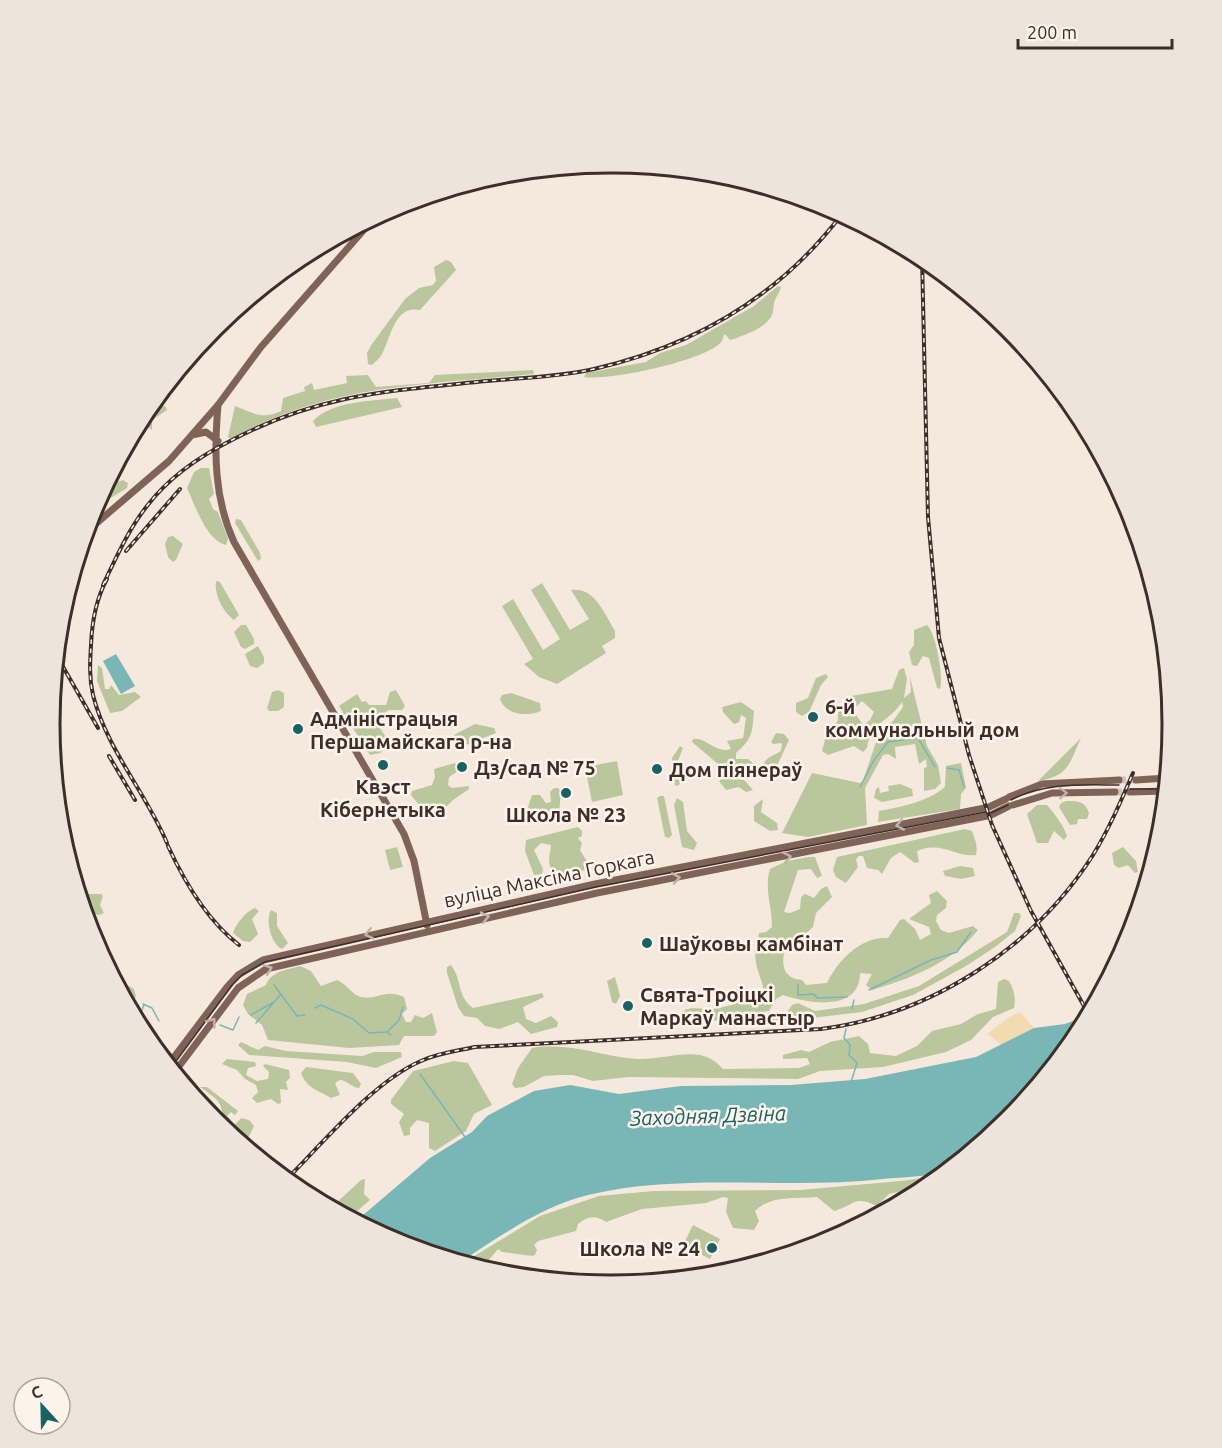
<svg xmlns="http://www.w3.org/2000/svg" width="1222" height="1448" viewBox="0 0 1222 1448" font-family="Ubuntu,sans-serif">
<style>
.green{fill:#bac79c;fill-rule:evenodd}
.sand{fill:#f4dab1}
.water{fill:#79b6b6}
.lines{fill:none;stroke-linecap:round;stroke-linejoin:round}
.stream{stroke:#79b6b6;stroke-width:1.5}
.major-tunnel{stroke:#d0c4ba;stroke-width:7;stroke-dasharray:7 3.5;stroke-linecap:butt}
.major{stroke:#7f6358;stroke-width:7}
.tram{stroke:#3c2e29;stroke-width:1.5}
.rail-casing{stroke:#3c2e29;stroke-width:4}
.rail{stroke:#fcf4eb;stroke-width:1.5;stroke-dasharray:4.5;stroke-linecap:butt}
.oneway{stroke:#c4b3a9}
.poi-dot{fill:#196163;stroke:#fcf4eb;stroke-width:2}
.labels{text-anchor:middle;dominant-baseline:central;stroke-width:5;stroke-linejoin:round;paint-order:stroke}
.poi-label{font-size:20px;font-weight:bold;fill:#3c2e29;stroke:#fcf4eb;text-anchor:start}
.street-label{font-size:20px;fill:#3c2e29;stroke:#fcf4eb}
.water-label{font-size:21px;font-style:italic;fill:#196163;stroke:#fcf4eb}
.rim{fill:none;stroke:#3c2e29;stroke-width:3}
</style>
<rect width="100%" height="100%" fill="#f5e9de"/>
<path class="green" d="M446,260l5,2 5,8 -36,40c-26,-5 -29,28 -38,44 -2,4 -7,8 -10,11l-4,-1 -1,-11 5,-9 33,-45 14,-11 14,-3 3,-4 -2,-14z
M778,286l3,1c-1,5 -4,8 -6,13 -2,4 -1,10 -3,15 -6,13 -29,21 -42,25l-5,-6c-3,4 -2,8 -7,11 -21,17 -109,36 -134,32l2,-4 60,-11 14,-9 26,-8 68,-39z
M533,370l1,4c-107,11 -207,10 -303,65l-3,-2 7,-31c19,7 26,14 46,5l2,-13 22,-7 -1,-4 8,-4 2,7 33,-7 -1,-7 22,-1 8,12 53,-4 6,-8z
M397,398l5,9 -86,20 -3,-6c18,-20 59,-20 84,-23z
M156,402l10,5 1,3 -15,10v10l-7,-5 -9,2 8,-15z
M201,468h8l5,26 -5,5 4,10 5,3 10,27 -2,6c-20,-5 -31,-40 -39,-57l7,-16z
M123,480l5,3 -1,5 -23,14 -7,-1 7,-14z
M236,519l5,1 19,33 1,6 -3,2 -23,-38z
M173,536l10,8 -7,16 -3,2 -5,-5 -3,-13 3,-7z
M216,581l4,1 19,33 -5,5c-11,-8 -20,-25 -18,-39z
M542,583l28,47 19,-11 -18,-29c24,-3 33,23 44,41v7l-13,8 4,7 -49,31 -18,-7 -15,-13 9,-5 -31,-53 11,-7 30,51 17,-11 -29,-49z
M241,625h5l8,14v5l-9,5 -4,-2 -7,-15z
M927,625c9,8 17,53 13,64l-3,-1 -8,-30 -6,-2 -6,10 -5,-1 -3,-13 5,-7v-15z
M258,646l6,11v6l-7,5 -7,-2 -5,-12z
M98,665l4,3 3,21h4l2,-4 8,10 16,-3 6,5 -19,14 -12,2 -13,-32z
M904,668l3,11 -3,19 7,-6 -1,-15 17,69 11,19 3,18 -6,6 -11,2v-23l3,-1 -1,-8 -7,5 -4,-20 -20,3 1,12 -8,-5 -5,1 -18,33 2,37 -59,12 -26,-4 30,-60 48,10 3,-2 16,-48 14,-12 10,-14 -1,-5c-13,20 -31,20 -35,46l-4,4 -9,-6 -26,9 -6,-4 4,-15 12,-16v-9l13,-15 41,-7 7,-19zM862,701l12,11 -4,8 -7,5 -10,-15z
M826,674l2,3 -7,8 -12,27 -7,4 -6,-4v-9l12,-5 8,-20z
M278,690l6,3v14l-6,4h-9l-2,-3 5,-16z
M396,690l9,16 -3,4h-13l-15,9 16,24 -10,10 -10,2 -31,-49 18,-12 5,8 4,-1 3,4h17l4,-13z
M511,693l29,10 1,8c-13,6 -36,4 -41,-12l2,-4z
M741,702l13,9c-2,22 -1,27 -18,42v6h12l8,7h5l7,-8 13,-7 1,-8 -9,1 -2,-2 5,-9 8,1 5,6 -13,28 -8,10 -16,-1 -34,-13 -26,-22 1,-3c14,-2 21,15 38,10l-4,-8 16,-3 3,-20 -5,-3 -2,7 -5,2 -11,-12 -1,-5z
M475,724l19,4 2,5 -13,5 -7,7 -23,-2 1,-8z
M1081,738c-12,26 -12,38 -43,43z
M680,746l3,2 -6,15 7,13 -5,9 -4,1 -3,-28z
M617,761l6,34 -31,7 -7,-35z
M455,763l5,7 -11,7 -1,8 4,3 17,-2v3l-16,11 -17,17h-7l-18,-22 1,-4 20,-6 3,-8 -1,-8z
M961,763l5,25 -5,6 -1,15 -82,13 1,-11c20,-4 47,-8 66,-24l1,-21z
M725,777l19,3 9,10 -7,2 -7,-5 -13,3 -7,-9z
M900,784l12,5 1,7 -31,6 -8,-4 2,-9 3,-2 1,6 9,-2 -1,-5z
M554,788h4l3,3 -2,24 -28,-2 -3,-6 4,-12h8l6,8 5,-1 -1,-10z
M660,796h4l8,39 -3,3 -4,-1 -8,-39z
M677,798l6,4 4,29 10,12 -3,7 -12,-3 -8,-42z
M763,799l-2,13 16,11 1,7 -8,1 -16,-10v-15z
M1066,801c12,0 19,0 23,12l-2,6h-9l-1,5 -7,1 -11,-18 2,-4z
M1037,805h10c7,8 17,21 20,31l-3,4 -10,-9 -6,12h-11l-10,-29z
M578,827l4,4v5l-4,2 4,5 -2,7 8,13 -3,7 -28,5c-12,-10 -7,-18 -6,-30l-10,-2 -7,7 9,19 -1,5 -8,1 -9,-24 1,-11z
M965,829l7,2c3,9 6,14 4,24 -19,3 -35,-15 -59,-4l2,11 -4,1 -15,-11 -9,6 -9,16 -4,-4 -11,-2 -4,-12h-4l-3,3 2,8 -12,16 -10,-6 -3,-7 4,-13z
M397,847l6,20 -13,3 -5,-20z
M1123,847l13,14 2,11 -3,1 -7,-8 -9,3 -5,-3 -2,-12z
M809,857h6l7,19 -5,2 -6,-9 -13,1 -14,42 6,1 10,-4 1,-12 4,-3 9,4 7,-9 6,-3 5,11 -16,16 -3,14 -29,26c-3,16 2,26 18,27l4,5 21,-2c11,-23 34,-47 61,-45l12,-18 4,-1 11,10 5,11 11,-6 -2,-7 -20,-8 22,-16 -2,-8 8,-4 10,10 -1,7 -9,7 -1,6 5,9 8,3 24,-7 5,4c-25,32 -68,49 -106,60l-6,-5 6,-11 -12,-1c0,39 -51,31 -77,22l-7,4 -7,12 -56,10 -33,2 -3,-6c10,-12 18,-8 30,-8 14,0 45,-9 57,-17 -1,-10 -6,-18 -8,-29 -2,-9 1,-20 3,-30l7,-1 6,-5c0,-21 -8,-38 -2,-58l17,-8z
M960,866l13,2 2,8 -14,3 -16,-3 -2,-5z
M84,894h17l2,2 -3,9 4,8 -5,2 -15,-3 -3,-13z
M255,908l4,3 -7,8 6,15 -8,8 -7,-1 -10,-8c3,-9 12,-21 22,-25z
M271,910l6,3v13l11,17 -6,6c-11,-5 -17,-28 -11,-39z
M1014,913h5l2,3 -6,15 -20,16 -29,19 -53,29 -51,17 -118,14 4,-4 36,-6 8,-11 6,-2 17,8 49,-7 55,-18 88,-54z
M451,965c11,14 6,32 22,43l69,-15 2,4 -21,10 3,12 10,4 15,-7 7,6 -1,5 -26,7 -13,-12 -19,7 -14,-3 -8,-8 -13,-2 -6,-9 -11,-34v-6z
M300,966l11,5 10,15 16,-6c10,4 14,14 24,17 16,4 22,-9 43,0l3,12 -5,5 4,8h5l4,-7 8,3 9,-5 5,19 -3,4h-30l-5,9 -50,3 -81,-8 -6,-15 -14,-11 -5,-9 4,-11 19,-9c5,-14 21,-15 34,-19z
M108,969l7,9 19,11 2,7 -3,7 -7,-1z
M615,977l5,19 -4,8 -4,-2 -5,-21z
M1004,979l5,2c5,9 7,16 5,27l-21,9 -22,23 -25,12 -63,15 -63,4 -22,8 -170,-2 -35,4 -20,-6h-14l-15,1 -20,11 -9,1 -3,-4 6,-16 14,-20c39,-6 67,8 104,11 22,1 43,-7 64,-4 10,2 17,7 23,14l76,-1 11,-4 -3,-6 -24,1v-4l18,-5 8,2 21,-10 29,-6 9,8 2,9 26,3 21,-10 15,-15 29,-7 17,-10 18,-5 2,-27z
M241,1042l17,8 7,-4 21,5 76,5 12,-4h27l1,5 -26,11 -29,-6 -98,-7 -11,-10z
M227,1059l28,3 1,4 -8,2 -2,7 11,6 11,-2 1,-7 -6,-6 2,-2 24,6 1,8 -4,4 2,8 -8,-1 1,14 -3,1 -7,-5 -14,4 -5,-5 6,-6 -2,-7 -11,-6 -8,-9 -15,-6z
M454,1061l14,2 24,42 -18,9 -8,17 -31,20 -6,-3v-25l-12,-3 -7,8v7l-6,1 -5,-14 5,-8 -13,-10v-4l22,-29z
M306,1067l47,6 8,11 -2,4c-8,-1 -11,-7 -19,-8l-5,3 5,12 -9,3c-13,-8 -24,-9 -30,-25z
M200,1087h7l31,24 -3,4 -4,-3 -4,4 4,4 -8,3c-1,-23 -4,-22 -23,-36z
M241,1118l8,2 5,6 -5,10 -9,6 -12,-10z
M943,1175l-19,15 -8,-2 -27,6 -12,12c-24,-11 -21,-1 -43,5l-17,-14c-20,2 -47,-2 -62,14l4,10 -5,9 -21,-2 -7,-16 2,-14 -5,-1 -17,6 -64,6 -36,13c-11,-7 -18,-6 -28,2l-2,7 -38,10 -4,4 3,5 -2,5 -3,1 -30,-4 -4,-3 -10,12 -10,2 -1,4 -14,-4 77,-47 59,-20 55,-5 146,-1 101,-9z
M365,1179l-1,15 6,6 -14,12 -11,3 -24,-12 14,1 26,-24z
M693,1225l27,14 -10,20 -27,-14z"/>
<path class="sand" d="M1020,1012l14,16 -32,17 -15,-11 22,-17z"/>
<path class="water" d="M116,654l19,32 -14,8 -18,-33z
M1089,1015c-28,52 -72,99 -118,136 -7,6 -16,17 -25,20 -20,6 -43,6 -63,8 -98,11 -200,-7 -295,16 -48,12 -87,41 -128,67l-64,-19 -43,-23 9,-4 68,-58 42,-26 15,-16 47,-25 36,-6 49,9 62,-8 110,-1 74,-6 111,-22 58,-29 31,-4z"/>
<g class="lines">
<path class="stream" d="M947,768l12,2 5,17
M860,787l14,-27 14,-18 30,-4 17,29
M274,985l23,31 8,-1
M798,985v10l16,-1 3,4 30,-1
M120,990l16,12
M869,990l62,-30 26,-8 14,-20
M143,1004l9,4 7,13
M315,1008l6,-3 32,14 16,14 18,-1 4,3
M852,1009l2,-9
M141,1012l3,-7
M251,1015l23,-13
M256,1023l25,-29
M220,1025l13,5 6,-13
M846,1029l-2,9 6,7 -1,10 8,8 -6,19
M388,1031l11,-11 4,-13
M420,1074l45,63"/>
<path class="major-tunnel" d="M1119,780h17
M1115,792h15"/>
<path class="major" d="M218,405c-4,47 -4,93 16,137l170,292 10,27 13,64
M192,435l14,-3 12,9
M85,533l84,-72 49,-56 43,-58 115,-131
M1136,780l31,-2
M1130,792l36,-1
M1009,797l33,-13 77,-4
M1013,805l39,-12 63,-1
M989,807l17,-8
M991,815l18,-9
M168,1065l59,-78 11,-12 25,-15 332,-76 390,-76
M174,1073l64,-85 28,-19 331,-76 390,-77"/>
<path class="tram" d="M1130,789h36
M1011,800c34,-18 70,-15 108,-15
M991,813l17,-8
M171,1068l62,-84 9,-9 23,-13 331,-75 390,-75"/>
<defs>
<path id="rail" d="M922,257l6,260 11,121 30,117 23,70 39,86 58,104
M126,551l54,-62
M107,579c-11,20 -15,42 -16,66 -1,17 -2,33 2,50 13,53 53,98 74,148
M103,585c13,-27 25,-55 44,-79 22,-29 53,-50 85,-66 88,-46 157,-49 254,-59 35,-3 73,-4 108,-12 100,-23 185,-72 248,-155
M58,658l40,70
M109,756l26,44
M168,846c16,35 40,75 71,99
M286,1180c37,-37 88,-99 135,-119 17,-8 36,-10 54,-14l346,-18c109,-14 212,-80 272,-174 16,-26 28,-54 40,-82"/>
</defs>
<use href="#rail" class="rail-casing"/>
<use href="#rail" class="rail"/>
</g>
<defs><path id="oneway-chevron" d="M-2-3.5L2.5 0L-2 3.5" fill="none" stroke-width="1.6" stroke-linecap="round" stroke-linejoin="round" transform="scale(1.5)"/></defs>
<g class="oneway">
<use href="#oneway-chevron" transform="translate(1063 793) rotate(-2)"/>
<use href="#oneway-chevron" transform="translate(900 825) rotate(169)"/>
<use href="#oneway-chevron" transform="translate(787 857) rotate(-11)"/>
<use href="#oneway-chevron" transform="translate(676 878) rotate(-10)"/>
<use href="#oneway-chevron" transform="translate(485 917) rotate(-13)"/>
<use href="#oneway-chevron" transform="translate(369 934) rotate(167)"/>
<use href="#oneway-chevron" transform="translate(268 969) rotate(-21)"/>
<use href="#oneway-chevron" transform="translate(212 1022) rotate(-53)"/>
</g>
<g class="poi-dot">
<circle cx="813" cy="717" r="6"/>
<circle cx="298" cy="729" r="6"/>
<circle cx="383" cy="765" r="6"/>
<circle cx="462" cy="767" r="6"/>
<circle cx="657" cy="769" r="6"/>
<circle cx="566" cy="793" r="6"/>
<circle cx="647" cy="943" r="6"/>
<circle cx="628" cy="1006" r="6"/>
<circle cx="712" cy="1248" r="6"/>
</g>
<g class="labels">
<g class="poi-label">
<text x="825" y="706">6-й<tspan x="825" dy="23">коммунальный дом</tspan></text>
<text x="310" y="718">Адміністрацыя<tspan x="310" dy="23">Першамайскага р-на</tspan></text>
<text x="474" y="767">Дз/сад № 75</text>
<text x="669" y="769">Дом піянераў</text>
<text x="383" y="786" text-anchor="middle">Квэст<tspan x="383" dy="23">Кібернетыка</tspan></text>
<text x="566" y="814" text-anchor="middle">Школа № 23</text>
<text x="659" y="943">Шаўковы камбінат</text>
<text x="640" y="994">Свята-Троіцкі<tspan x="640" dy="23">Маркаў манастыр</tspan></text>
<text x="700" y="1248" text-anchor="end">Школа № 24</text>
</g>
<g class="street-label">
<text transform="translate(549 878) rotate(-12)">вуліца Максіма Горкага</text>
</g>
<g class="water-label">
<text transform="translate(708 1115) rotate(-2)">Заходняя Дзвіна</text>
</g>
</g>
<path d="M0 0H1222V1448H0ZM60 724a551 551 0 1 1 1102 0a551 551 0 1 1-1102 0Z" fill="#ede4db" fill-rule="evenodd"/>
<path class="rim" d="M60 724a551 551 0 1 1 1102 0a551 551 0 1 1-1102 0Z"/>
<g transform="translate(42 1406) rotate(338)"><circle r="28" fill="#fcf4eb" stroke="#afa59d" stroke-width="1.5"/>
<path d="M0-4.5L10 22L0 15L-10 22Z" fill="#196163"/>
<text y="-9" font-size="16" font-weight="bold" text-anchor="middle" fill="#3c2e29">С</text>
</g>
<path d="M1018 39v9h154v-9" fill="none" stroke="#3c2e29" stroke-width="3"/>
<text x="1027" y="39" font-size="18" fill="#3c2e29" stroke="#fcf4eb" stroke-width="4.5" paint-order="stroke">200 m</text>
</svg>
